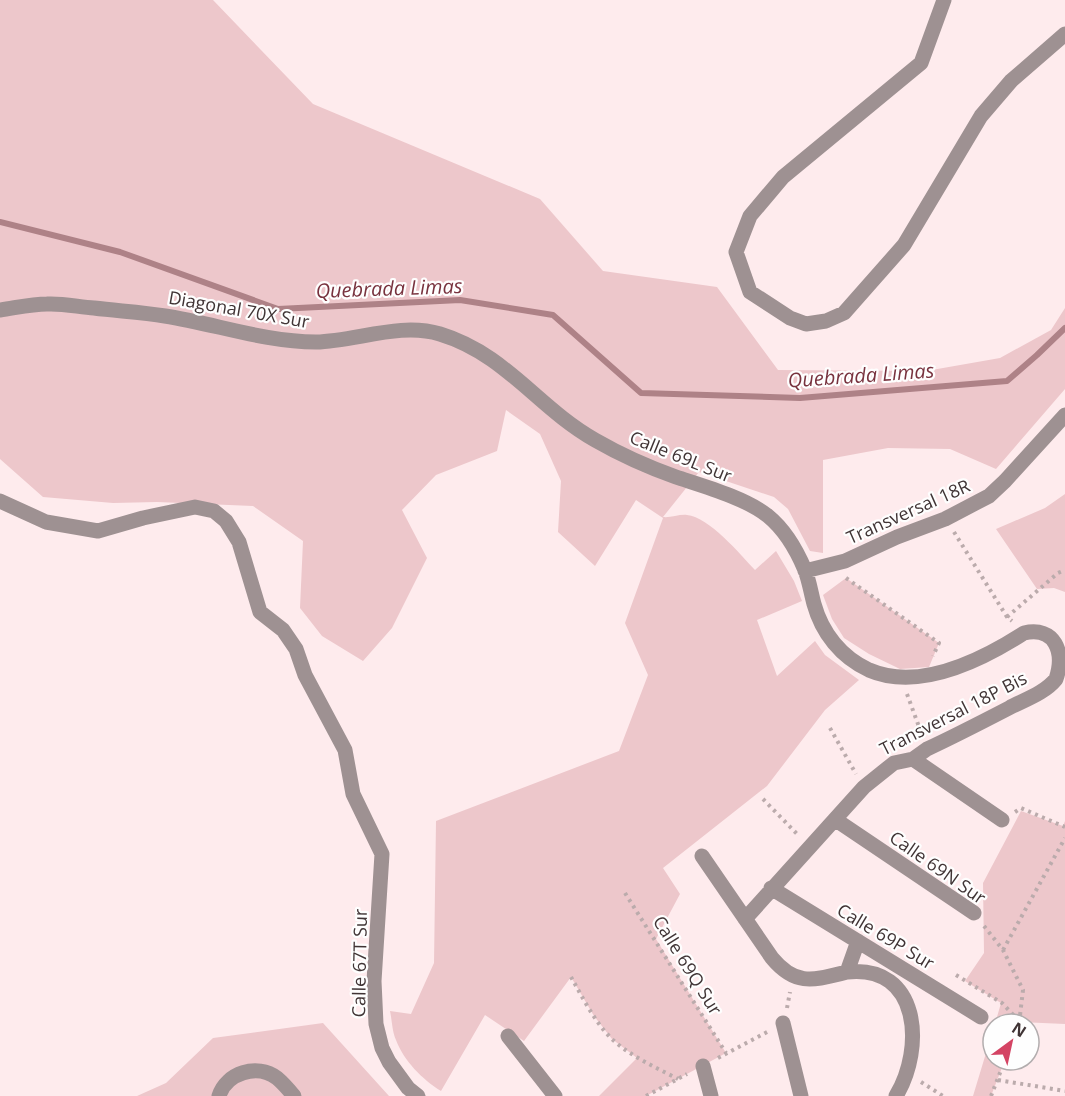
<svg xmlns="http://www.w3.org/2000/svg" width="1065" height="1096" viewBox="0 0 1065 1096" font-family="'Open Sans',sans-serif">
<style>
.green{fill:#edc7cb}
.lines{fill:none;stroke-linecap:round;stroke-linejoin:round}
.stream{stroke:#ae8287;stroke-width:6}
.path{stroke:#bbabac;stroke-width:4;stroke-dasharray:3 4.5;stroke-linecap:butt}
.minor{stroke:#9e9192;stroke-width:15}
.labels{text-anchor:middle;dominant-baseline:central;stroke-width:4.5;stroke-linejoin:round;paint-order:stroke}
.street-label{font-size:18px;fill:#403435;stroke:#fefefe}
.water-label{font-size:20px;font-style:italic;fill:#78323e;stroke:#fefefe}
</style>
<rect width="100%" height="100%" fill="#feebed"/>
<path class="green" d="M0,0h213l100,104 227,95 63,72 114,16 61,83 148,1 74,-13 51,-28 14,-22v81l-69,80 -46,-20 -62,-1 -65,12v93l-13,-2 -22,-42 -14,-12 -75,-25 -36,45c7,1 17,-3 24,-2 22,2 53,39 68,55l21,-19 18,30 8,20 -45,19 20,56 38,-35 10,14 34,25 -34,30 -58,76 -104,82 17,26 -24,45 70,114 -80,43h-47l38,-38 -25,-19 -18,-23 -23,-39 -47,64 -39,-26 -44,76c-19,-12 -37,-30 -45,-51 -4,-9 -4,-20 -6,-29l21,3 23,-51 2,-142 183,-70 29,-76 -23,-52 38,-105 -27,-18 -41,66 -37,-34 3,-51 -21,-47 -34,-24 -9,41 -61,24 -34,35 25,48 -35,70 -29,33 -41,-25 -22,-28 3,-67 -50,-35 -96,-4 -44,1 -70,-6 -43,-38z
M1065,494v98l-11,-4 -17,1 -41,-60 49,-21z
M846,578l93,65 -10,24 -29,2 -31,-15 -25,-16 -12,-19 -9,-24z
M1021,811l42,15 2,-5v203l-45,-2 -1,2h-24l6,-21 -36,-22 19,-28 -1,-70z
M323,1023l66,73h-252l29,-13 47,-45z
M993,1030v30h12l-14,36h-18z"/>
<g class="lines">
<path class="stream" d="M0,222l120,30 158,57 182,-9 93,15 88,78 159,5 207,-17 30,-26 28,-27"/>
<path class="path" d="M954,532l53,85 5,4
M846,578l93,65 -6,13
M1007,617l51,-44 7,-3
M907,694l15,41
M830,728l26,46
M763,799l36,37
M1015,812l6,-4 44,19
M625,893l101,160
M984,926l19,24 20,40 -4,34
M1003,950l62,-112
M956,975l46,28 17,18
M571,977c12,21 24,46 42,63 19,17 42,27 65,39
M787,1008l3,-16
M718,1058l51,-27
M998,1080l67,11
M921,1082l22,14
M646,1096l41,-22
M991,1096l14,-36"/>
<path class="minor" d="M944,0l-23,63 -138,114 -33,39 -14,36 14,40 40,26 16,6 20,-3 18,-8 60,-68 77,-129 30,-35 54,-47
M0,310c15,-2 31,-6 47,-6 15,-1 32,3 47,4 24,3 48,4 71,8 51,8 100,26 151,26 41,-1 84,-20 124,-8 66,20 98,74 155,106 26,15 53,27 81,37 27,9 70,21 92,39 16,13 29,35 37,54 4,10 6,23 9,34 8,29 27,53 55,66 51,22 113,-10 155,-37 31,-7 41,19 32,46 -11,14 -32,21 -47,29 -27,14 -54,28 -82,41l-14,10 -19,4 -30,24 -119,132
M0,501l46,21 52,9 45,-13 52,-11 19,4 12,10 13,21 21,70 23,18 13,19 9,26 40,75 8,44 29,60 -8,127 2,43 6,24 7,14 19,26 10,8
M805,571l40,-10 52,-24 48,-18 44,-23 16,-15 60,-66
M913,759l89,61
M836,820l138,93
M702,856l70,102c24,29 42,22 75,14l11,-31
M771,888l210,129
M847,972c73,-8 78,76 49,124
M783,1023l18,73
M508,1036l47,60
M703,1066l8,30
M219,1096c7,-23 38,-33 58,-18 6,5 12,12 17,18"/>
</g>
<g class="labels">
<g class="street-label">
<text transform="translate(239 309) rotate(10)">Diagonal 70X Sur</text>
<text transform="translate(681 456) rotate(22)">Calle 69L Sur</text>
<text transform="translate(908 511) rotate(-24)">Transversal 18R</text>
<text transform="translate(953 713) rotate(-27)">Transversal 18P Bis</text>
<text transform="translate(938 867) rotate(35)">Calle 69N Sur</text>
<text transform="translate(886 936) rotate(31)">Calle 69P Sur</text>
<text transform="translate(359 963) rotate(-89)">Calle 67T Sur</text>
<text transform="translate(688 965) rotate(58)">Calle 69Q Sur</text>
</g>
<g class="water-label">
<text transform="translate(389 288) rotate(-2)">Quebrada Limas</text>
<text transform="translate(861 375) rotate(-4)">Quebrada Limas</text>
</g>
</g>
<g transform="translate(1011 1042) rotate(33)"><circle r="28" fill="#fefefe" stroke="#b2adae" stroke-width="1.5"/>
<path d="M0-4.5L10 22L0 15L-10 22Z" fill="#d44464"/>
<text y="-9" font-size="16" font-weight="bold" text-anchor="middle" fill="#403435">N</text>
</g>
</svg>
